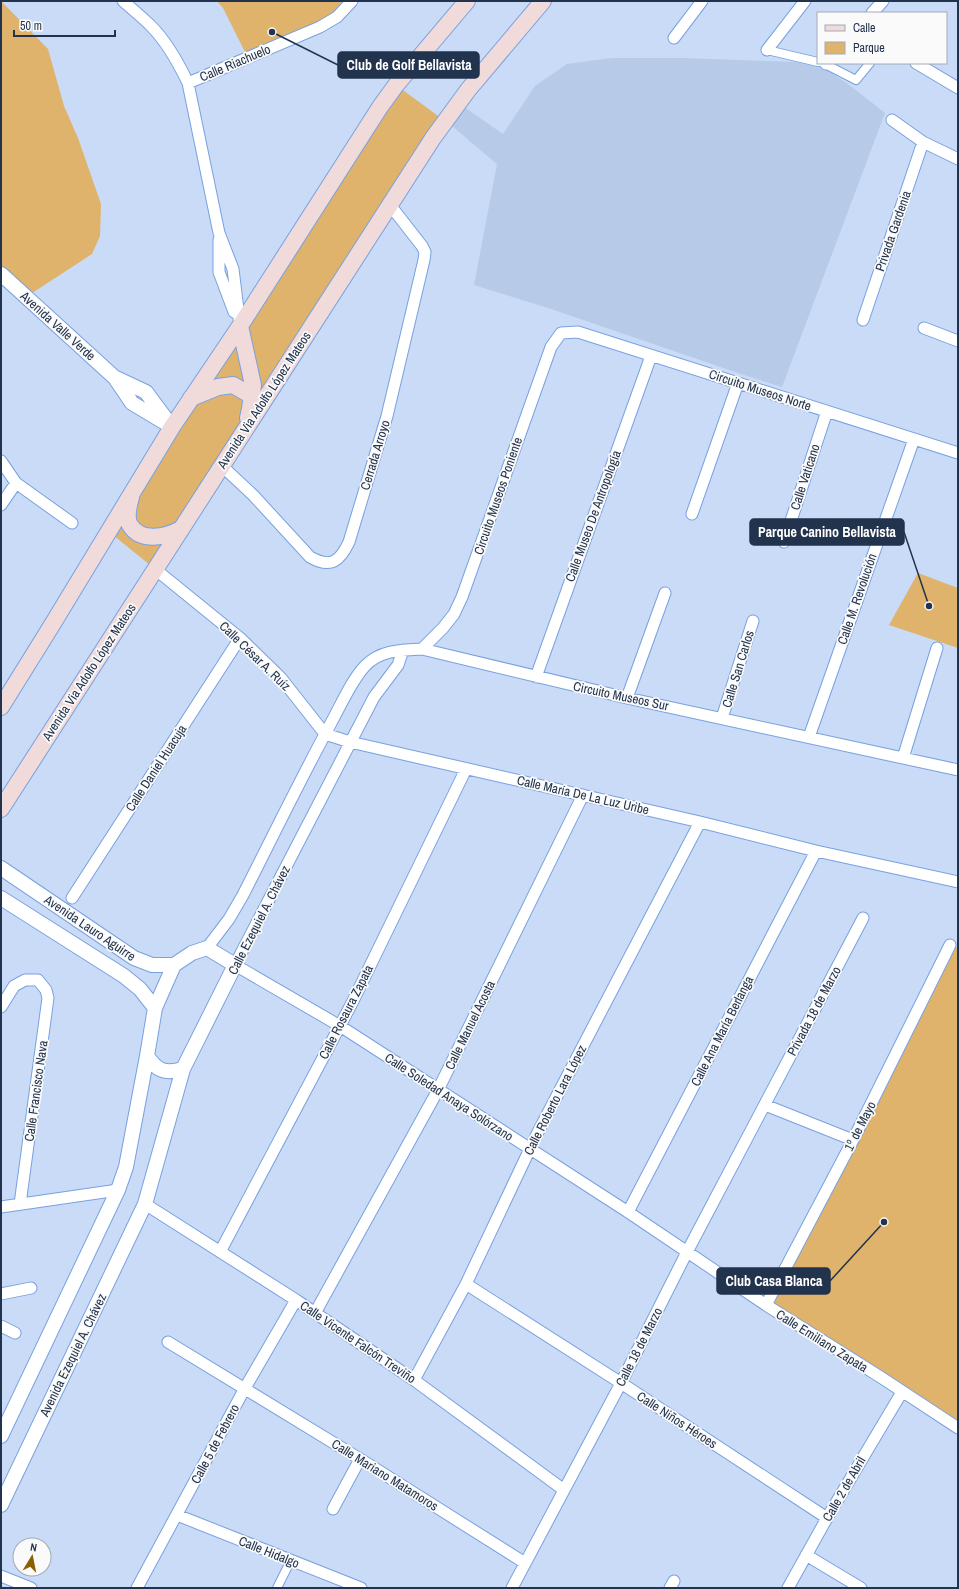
<svg xmlns="http://www.w3.org/2000/svg" width="959" height="1589" viewBox="0 0 959 1589" font-family="'Archivo Narrow',sans-serif">
<style>
.built{fill:#b7cae7}
.green{fill:#dfb36b}
.lines{fill:none;stroke-linecap:round;stroke-linejoin:round}
.pedestrian-casing{stroke:#78a1e0;stroke-width:10}
.minor-casing{stroke:#78a1e0;stroke-width:13}
.tertiary-casing{stroke:#78a1e0;stroke-width:16}
.secondary-casing{stroke:#78a1e0;stroke-width:18}
.pedestrian{stroke:#fff;stroke-width:8}
.minor{stroke:#fff;stroke-width:11}
.tertiary{stroke:#fff;stroke-width:14}
.secondary{stroke:#f1dada;stroke-width:16}
.labels{text-anchor:middle;dominant-baseline:central;stroke-width:3.5;stroke-linejoin:round;paint-order:stroke}
.street-label{font-size:13px;fill:#22334d;stroke:#fafafa}
.leader{fill:none;stroke:#22334d;stroke-width:1.5}
.callout-dot{fill:#22334d;stroke:#fafafa;stroke-width:1.5}
.callout{fill:#22334d;stroke:#22334d;stroke-width:1.5}
.callout-label{font-size:14px;text-anchor:middle;font-weight:bold;fill:#fff}
</style>
<rect width="100%" height="100%" fill="#c9dbf6"/>
<path class="built" d="M612,58h71l112,4 31,7 26,18 33,26 -103,274 -41,-13 -190,-65 -77,-24 23,-121 -50,-42 13,-18 43,30 32,-48 32,-22z"/>
<path class="green" d="M1,1l47,48 16,57 14,32 23,66 -1,32 -8,18 -66,43 -25,-23z
M217,1h135l-15,16 -89,41 -25,-50z
M396,85l49,36 -290,448 -47,-38z
M918,573l40,15v60l-69,-23z
M950,945l8,3v481l-192,-124z"/>
<g class="lines">
<defs>
<path id="pedestrian" d="M767,50l51,12
M823,63l33,17 14,-17
M277,1588l14,-28"/>
<path id="minor" d="M123,1c9,8 19,16 28,25 16,16 27,36 37,57l31,150 14,36 7,57
M872,13l11,-12
M674,38l28,-37
M767,50l38,-49
M916,63l42,25
M826,64l1,-1
M188,83l132,-56 17,-10 15,-16
M892,120l31,22 35,17
M219,240v32l15,40
M863,320l60,-178
M924,328l34,13
M1,461l15,22 56,40
M222,466l31,29 57,62c21,12 30,4 39,-15l38,-126 37,-156 1,-8 -3,-6 -32,-41
M1,505l15,-22
M692,514l46,-131
M784,542l43,-131
M155,569l85,69 41,40 44,56 25,8 350,80 116,29 142,31
M422,649l21,-21 11,-14 8,-17 89,-250 10,-14 17,-1 380,121
M403,650l-5,15 -24,32 -139,268 105,61 288,186 138,93 116,73 76,50
M536,677l115,-321
M627,698l38,-105
M722,718l31,-97
M809,737l105,-298
M903,758l34,-110
M72,898l168,-260
M207,948l22,-29 14,-24c29,-57 57,-115 88,-172 10,-18 20,-42 34,-57 15,-16 36,-16 57,-17l205,49 331,72
M1,1007l13,-21 11,-6h13l8,10 2,8 -28,206
M765,1105l88,35
M145,1204l151,96 118,80 150,110
M1,1207l117,-17
M628,1212l188,-361
M220,1252l132,-249 114,-234
M466,1284l155,99 206,135
M1,1294l30,-6
M766,1305l87,-165 97,-195
M315,1313l123,-223 145,-295
M1,1326l14,7
M168,1342l192,117 165,104
M414,1380l52,-96 71,-150 163,-312
M333,1509l27,-50
M177,1515l184,73
M806,1555l55,33
M1,1576l30,12
M137,1588l108,-200 51,-88
M512,1588l109,-205 66,-131 176,-334
M670,1588l4,-7
M788,1588l39,-70 75,-126"/>
<path id="tertiary" d="M1,274l113,103 32,15 26,35
M115,378l17,25 35,21
M1,868l133,90 18,7h22l18,-12 15,-5 28,17 -52,104 -38,135 -144,301
M1,898l123,78 16,13 15,19
M147,1056c10,15 18,18 36,13
M1,1436l117,-246 8,-23 21,-111 8,-48 19,-43"/>
<path id="secondary" d="M240,326l13,59 -3,24 -2,9
M191,398l27,-11 15,-2 19,11
M131,497c-2,8 -6,20 -1,28 11,18 36,12 51,4
M1,707l51,-82 120,-198 68,-101 140,-219 16,-22 71,-84
M1,809l432,-671 35,-48 75,-89"/>
</defs>
<use href="#pedestrian" class="pedestrian-casing"/>
<use href="#minor" class="minor-casing"/>
<use href="#tertiary" class="tertiary-casing"/>
<use href="#secondary" class="secondary-casing"/>
<use href="#pedestrian" class="pedestrian"/>
<use href="#minor" class="minor"/>
<use href="#tertiary" class="tertiary"/>
<use href="#secondary" class="secondary"/>
</g>
<g class="labels">
<g class="street-label">
<text transform="translate(235 63) rotate(-23)">Calle Riachuelo</text>
<text transform="translate(893 231) rotate(-71)">Privada Gardenia</text>
<text transform="translate(58 326) rotate(42)">Avenida Valle Verde</text>
<text transform="translate(760 390) rotate(18)">Circuito Museos Norte</text>
<text transform="translate(264 400) rotate(-57)">Avenida Via Adolfo López Mateos</text>
<text transform="translate(375 455) rotate(-73)">Cerrada Arroyo</text>
<text transform="translate(805 477) rotate(-72)">Calle Vaticano</text>
<text transform="translate(498 496) rotate(-71)">Circuito Museos Poniente</text>
<text transform="translate(593 516) rotate(-70)">Calle Museo De Antropología</text>
<text transform="translate(857 599) rotate(-71)">Calle M. Revolución</text>
<text transform="translate(255 656) rotate(44)">Calle César A. Ruíz</text>
<text transform="translate(738 669) rotate(-73)">Calle San Carlos</text>
<text transform="translate(89 672) rotate(-57)">Avenida Via Adolfo López Mateos</text>
<text transform="translate(621 696) rotate(12)">Circuito Museos Sur</text>
<text transform="translate(156 768) rotate(-57)">Calle Daniel Huacuja</text>
<text transform="translate(583 795) rotate(13)">Calle María De La Luz Uribe</text>
<text transform="translate(259 920) rotate(-63)">Calle Ezequiel A. Chávez</text>
<text transform="translate(90 928) rotate(34)">Avenida Lauro Aguirre</text>
<text transform="translate(814 1011) rotate(-62)">Privada 18 de Marzo</text>
<text transform="translate(346 1012) rotate(-63)">Calle Rosaura Zapata</text>
<text transform="translate(470 1025) rotate(-64)">Calle Manuel Acosta</text>
<text transform="translate(722 1031) rotate(-63)">Calle Ana María Berlanga</text>
<text transform="translate(36 1091) rotate(-82)">Calle Francisco Nava</text>
<text transform="translate(449 1097) rotate(33)">Calle Soledad Anaya Solórzano</text>
<text transform="translate(555 1100) rotate(-63)">Calle Roberto Lara López</text>
<text transform="translate(860 1126) rotate(-63)">1º de Mayo</text>
<text transform="translate(822 1341) rotate(32)">Calle Emiliano Zapata</text>
<text transform="translate(358 1342) rotate(34)">Calle Vicente Falcón Treviño</text>
<text transform="translate(639 1347) rotate(-63)">Calle 18 de Marzo</text>
<text transform="translate(73 1355) rotate(-64)">Avenida Ezequiel A. Chávez</text>
<text transform="translate(677 1420) rotate(33)">Calle Niños Héroes</text>
<text transform="translate(215 1444) rotate(-62)">Calle 5 de Febrero</text>
<text transform="translate(385 1475) rotate(32)">Calle Mariano Matamoros</text>
<text transform="translate(844 1489) rotate(-60)">Calle 2 de Abril</text>
<text transform="translate(269 1552) rotate(22)">Calle Hidalgo</text>
</g>
</g>
<path class="leader" d="M272 32L338 65M929 606L904 532M884 1222L830 1281"/>
<g class="callout-dot">
<circle cx="272" cy="32" r="4"/>
<circle cx="929" cy="606" r="4"/>
<circle cx="884" cy="1222" r="4"/>
</g>
<g class="callout">
<rect x="338" y="52" width="141" height="26" rx="4"/>
<rect x="750" y="519" width="154" height="26" rx="4"/>
<rect x="717" y="1268" width="113" height="26" rx="4"/>
</g>
<g class="callout-label">
<text x="409" y="70">Club de Golf Bellavista</text>
<text x="827" y="537">Parque Canino Bellavista</text>
<text x="774" y="1286">Club Casa Blanca</text>
</g>
<rect width="959" height="1589" fill="none" stroke="#22334d" stroke-width="4"/>
<rect x="817" y="12" width="130" height="52" fill="#fafafa" stroke="#a4aab5"/>
<rect x="825" y="25" width="20" height="6" fill="#f1dada" stroke="#a4aab5"/>
<text x="853" y="32" font-size="12" fill="#22334d">Calle</text>
<rect x="825" y="42" width="20" height="12" fill="#dfb36b" stroke="#a4aab5"/>
<text x="853" y="52" font-size="12" fill="#22334d">Parque</text>
<g transform="translate(32 1557) rotate(10)"><circle r="19" fill="#fafafa" stroke="#a4aab5"/>
<path d="M0-3L7 15L0 10L-7 15Z" fill="#895f00"/>
<text y="-6" font-size="11" font-weight="bold" text-anchor="middle" fill="#22334d">N</text>
</g>
<path d="M14 30v6h101v-6" fill="none" stroke="#22334d" stroke-width="2"/>
<text x="20" y="30" font-size="12" fill="#22334d" stroke="#fafafa" stroke-width="3" paint-order="stroke">50 m</text>
</svg>
